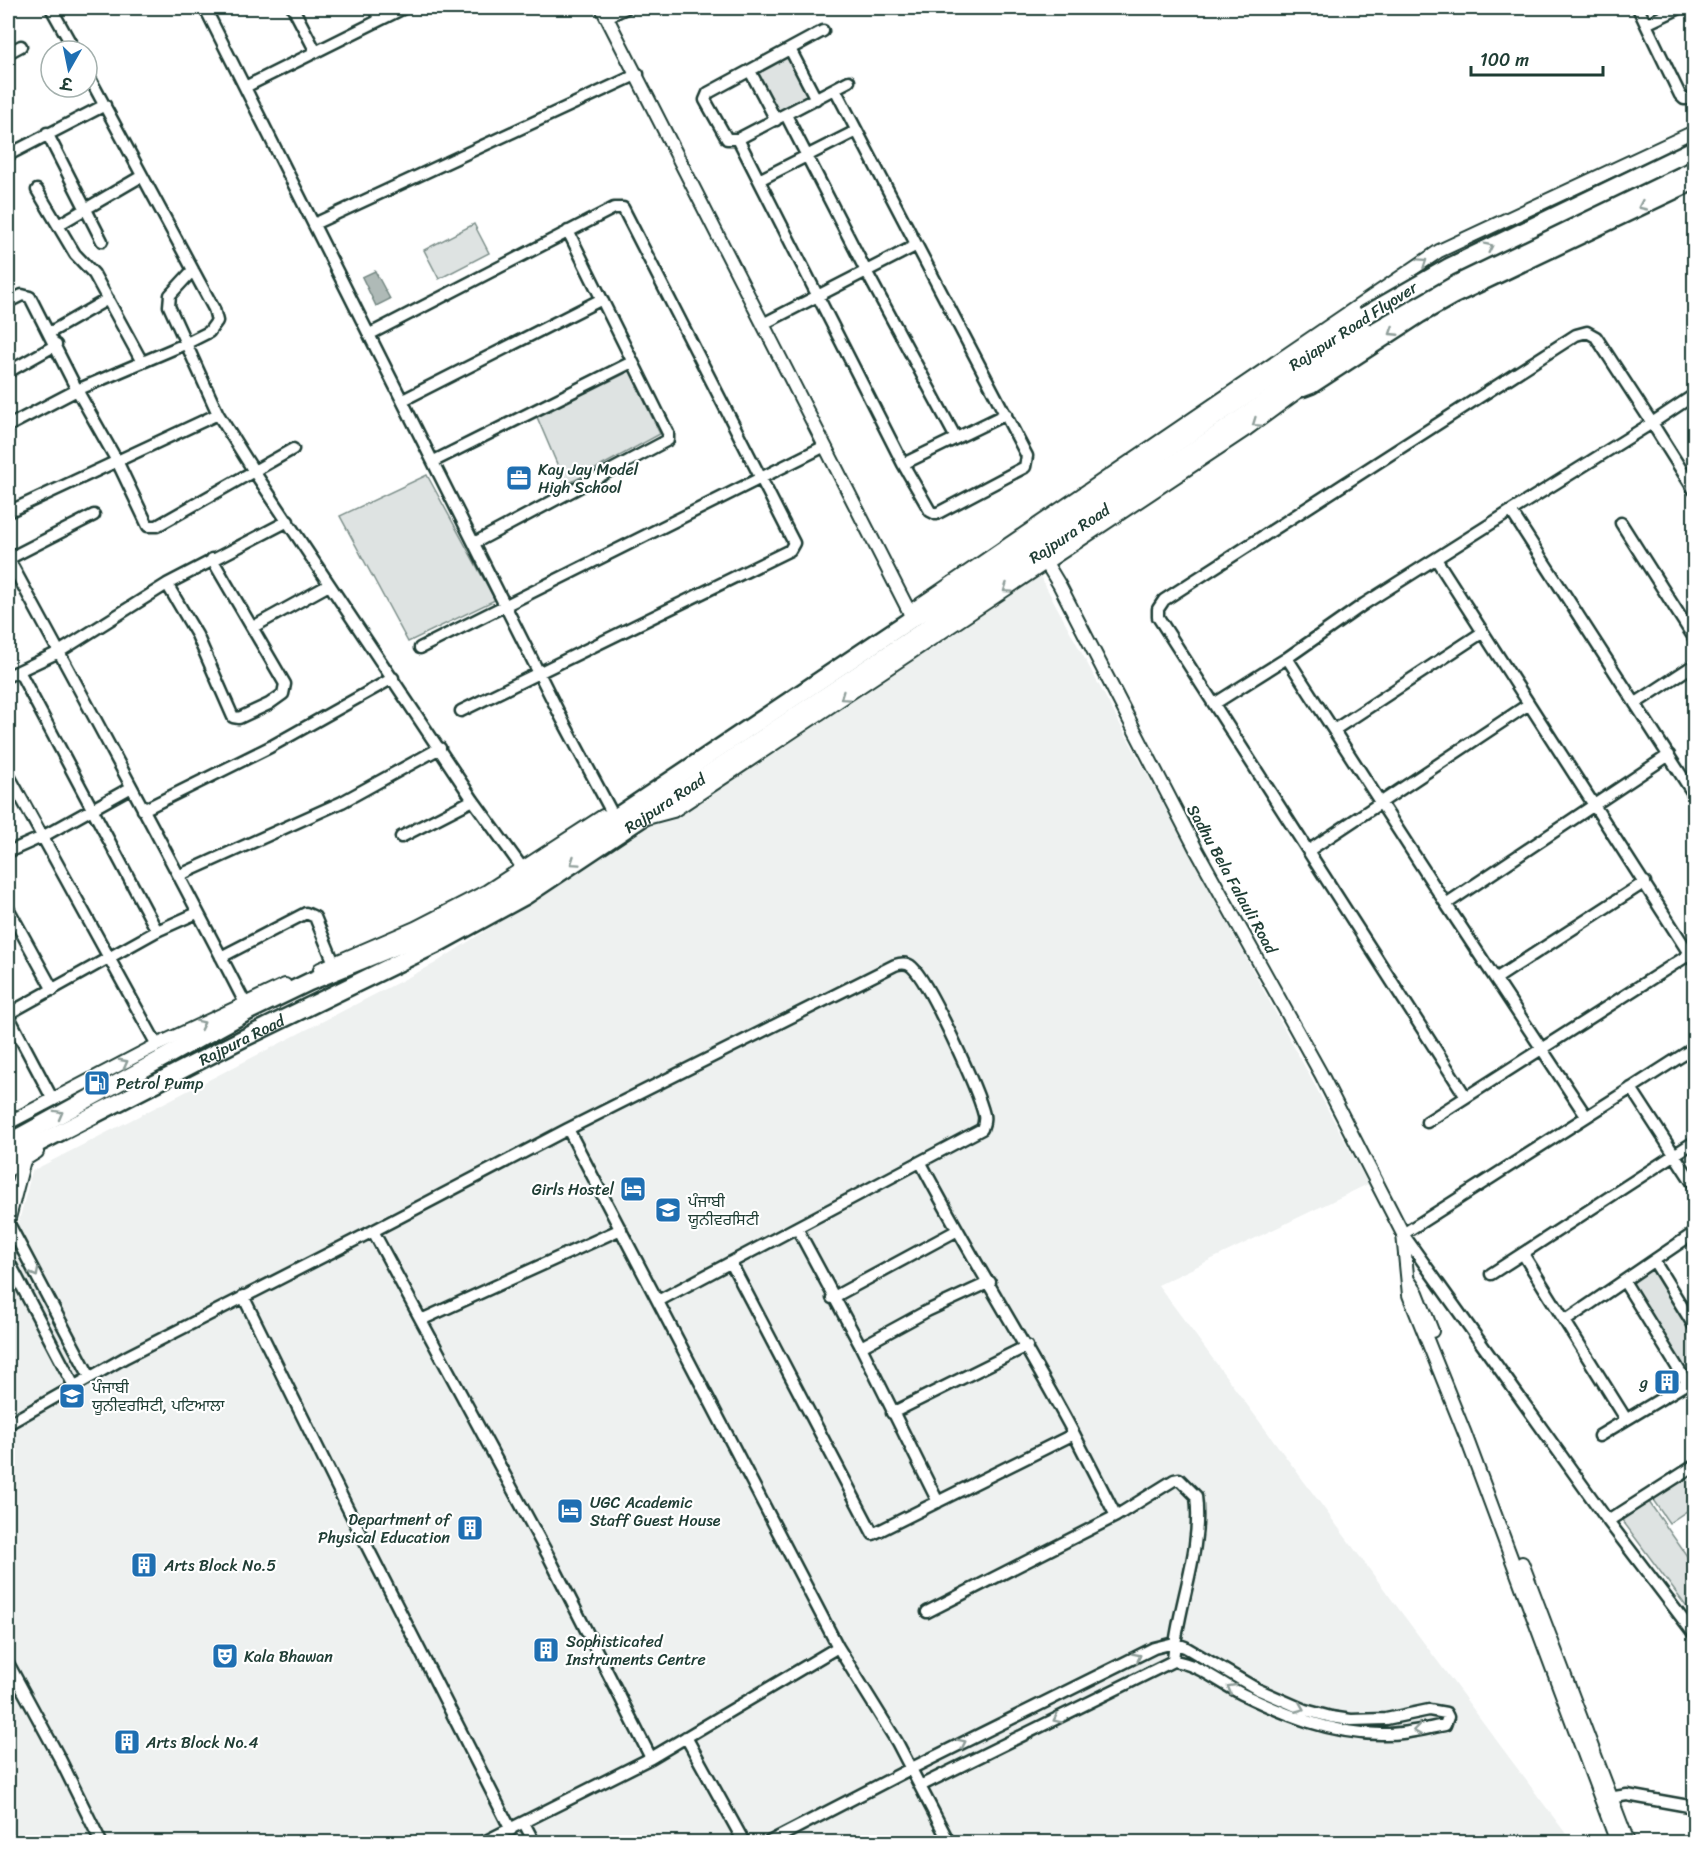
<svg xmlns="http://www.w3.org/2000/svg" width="1702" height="1850" viewBox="0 0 1702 1850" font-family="Sriracha,'Playpen Sans Deva','Noto Sans Gurmukhi',sans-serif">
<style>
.built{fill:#eef1f0}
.green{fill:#dee3e2;stroke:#7e908b;stroke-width:1.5}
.water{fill:#afbab7;stroke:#758883;stroke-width:1.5}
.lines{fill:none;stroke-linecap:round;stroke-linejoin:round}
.minor-casing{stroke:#1f3d34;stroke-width:15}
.tertiary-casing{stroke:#1f3d34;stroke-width:16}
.primary-casing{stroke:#1f3d34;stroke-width:21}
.trunk-casing{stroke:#1f3d34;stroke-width:21}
.minor{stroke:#fff;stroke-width:10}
.tertiary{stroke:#fff;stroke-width:12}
.primary{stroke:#fff;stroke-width:16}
.trunk{stroke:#fff;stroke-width:16}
.trunk-bridge-casing{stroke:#1f3d34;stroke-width:21;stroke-linecap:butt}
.trunk-bridge{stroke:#fff;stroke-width:16}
.oneway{stroke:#8f9e9a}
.labels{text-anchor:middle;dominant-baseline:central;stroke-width:4.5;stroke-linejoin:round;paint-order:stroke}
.street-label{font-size:16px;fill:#1f3d34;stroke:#fff}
.poi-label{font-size:16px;fill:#1f3d34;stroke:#fff;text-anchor:start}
</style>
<rect width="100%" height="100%" fill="#fff"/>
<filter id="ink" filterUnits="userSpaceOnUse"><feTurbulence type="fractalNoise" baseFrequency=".0167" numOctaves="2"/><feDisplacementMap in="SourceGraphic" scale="12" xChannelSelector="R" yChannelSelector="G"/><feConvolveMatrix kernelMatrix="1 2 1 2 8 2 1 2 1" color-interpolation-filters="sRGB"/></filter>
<g filter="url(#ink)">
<path class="built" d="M1038,572l330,612 -210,101 414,557h-1564v-603l7,-3 17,-65 402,-207z"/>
<path class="green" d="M786,56l4,1 21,40 -32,15 -23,-40z
M474,224l15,29 -50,26 -15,-29z
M630,371l30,63 -94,51 -29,-68z
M427,475l68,125 -87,42 -68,-126z
M1651,1268l43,68v35l-6,4 -57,-93z
M1694,1472v34l-25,17 -16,-23z
M1649,1502l45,64v51l-72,-97z"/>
<path class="water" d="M375,271l15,28 -14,7 -14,-29z"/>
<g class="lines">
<defs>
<path id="minor" d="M51,8l24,43
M205,8l357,711 49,92
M293,8l23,44
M374,8l6,11
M1638,8l42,87 4,4h10
M607,17l19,-9
M1646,24l34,-16
M823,31l-115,62 -3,7 22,39h11l165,325 27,47 6,3 89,-47 2,-11 -192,-367
M790,49l26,50
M8,53l13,-7
M750,71l26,49
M245,87l159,-79
M786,115l80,156 90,167
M47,133l55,108
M738,139l111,-58
M8,155l97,-50
M759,180l97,-49
M37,190l38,64 19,20 48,88
M314,224l324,-150
M58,225l84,-49
M193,270l-23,25 -1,11 49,108 37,59 218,327 50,69
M8,302l14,-7 8,2 47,93 40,71 31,65h9l136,-77
M763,324l152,-78
M49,333l59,-34
M370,334l244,-126h9l171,335 -4,7 -329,161
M8,372l48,-27
M403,400l199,-101
M8,426l69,-36 108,-46 24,-12 8,-11 -3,-12 -127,-236
M434,461l198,-99
M903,464l103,-50
M1694,490l-42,-67 -141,88 183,284
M8,512l210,-98
M1621,523l73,115
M476,542l192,-102v-7l-100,-202
M8,558c80,147 160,295 237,445
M8,559l86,-44
M1436,559l258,402
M167,584l30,51 36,82 6,1 30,-14 14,-10 2,-10 -73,-125
M253,627l76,-42
M420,648l405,-202
M19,671l138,260
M8,676l51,-24 108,-68 121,-63
M1636,703l58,-38
M1214,704l73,-46
M1334,730l149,-98
M8,774l149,271
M143,810l127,-63 123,-69
M401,837l72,-37
M1308,851l221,-147
M8,852l34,-15 88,-49
M180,875l162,-73 98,-54
M1446,904l-159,-246 77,-54 147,-93
M8,908l45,82
M221,957l85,-44 9,4 19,46
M1497,978l148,-96
M8,1014l149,-83 40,-18
M8,1015l45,85
M1694,1048l-291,186 205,287 86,113
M1631,1088l63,97
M1466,1097l-308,-480v-8l6,-9 412,-265 11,-3 9,5 56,86 42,-28
M1586,1116l-140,-212 223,-149
M1427,1122l263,-168
M568,1129l327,-164c6,-2 12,-3 17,2 17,15 66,123 72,148 1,5 0,9 -2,14l-324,172
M8,1222l82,155
M797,1228l64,119 77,155
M373,1231l195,-102 270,518 -187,111 -167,84
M1523,1254l103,165
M8,1260l66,126
M1654,1261l40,65
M731,1263l142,271 201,-100c-49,-92 -105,-179 -153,-271
M1491,1274l203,-132
M1624,1281l63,102
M243,1296l102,207 166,327
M832,1298l124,-67
M421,1320l200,-91
M1565,1321l129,-88
M861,1347l66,-36 63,-29
M892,1413l135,-67
M8,1424l118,-67 247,-126 176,326 102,201
M1074,1434l42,82 58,-36 5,-1 17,17c7,55 -19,110 -23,165
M1599,1436l95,-57
M1608,1521l86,-55
M927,1612l189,-96
M838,1647l59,95 52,100
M8,1663l52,96 41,83
M686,1737l58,105
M1603,1799l24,-4 67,12
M524,1823l10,19
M769,1842l141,-73 244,-121 20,-5 11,4 72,42 48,21 26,7 20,3 35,-1 43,-9 17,3 2,4 -3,8c-21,4 -43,10 -64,9 -49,0 -96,-19 -139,-40 -24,-12 -43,-30 -69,-33l-253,125"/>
<path id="tertiary" d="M602,8l311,611
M1036,546l24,40 136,263 125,225 82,160 6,61 56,139 152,408
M909,612l530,-361 255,-119
M643,819l30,-8 574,-382 56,-41
M320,969l95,-41 72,-37 116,-75
M8,1123l149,-78 128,-60
M8,1170l29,-18
M8,1222l16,-62
M1409,1281l8,12 15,38
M1522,1563l106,279"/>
<path id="primary" d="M1286,386l17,2 8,-3 109,-71 32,-18 242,-115"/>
<g id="trunk">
<path d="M8,1143l243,-133 58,-28 112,-46 92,-50 400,-268 44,-26 407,-276"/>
<path id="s1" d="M8,1159l234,-120 195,-95 88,-48 699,-466 146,-101 81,-46 243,-116"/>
</g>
</defs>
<use href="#minor" class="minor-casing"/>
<use href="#tertiary" class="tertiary-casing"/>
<use href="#primary" class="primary-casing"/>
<use href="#trunk" class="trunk-casing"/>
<use href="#minor" class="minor"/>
<use href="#tertiary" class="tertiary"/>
<use href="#primary" class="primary"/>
<use href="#trunk" class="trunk"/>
<defs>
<path id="trunk-bridge" d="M1364,316l85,-49 245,-118"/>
</defs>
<use href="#trunk-bridge" class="trunk-bridge-casing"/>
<use href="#trunk-bridge" class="trunk-bridge"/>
</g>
<defs><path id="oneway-chevron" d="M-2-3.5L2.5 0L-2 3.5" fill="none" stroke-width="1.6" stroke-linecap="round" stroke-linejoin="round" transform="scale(1.5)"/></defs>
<g class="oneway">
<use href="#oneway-chevron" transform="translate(1642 206) rotate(155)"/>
<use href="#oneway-chevron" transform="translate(1489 247) rotate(-26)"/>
<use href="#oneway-chevron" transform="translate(1423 262) rotate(-34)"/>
<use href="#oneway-chevron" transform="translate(1393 332) rotate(147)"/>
<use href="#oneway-chevron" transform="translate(1256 423) rotate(145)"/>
<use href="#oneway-chevron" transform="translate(1007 589) rotate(146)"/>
<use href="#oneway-chevron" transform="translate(844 697) rotate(145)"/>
<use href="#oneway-chevron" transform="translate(574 862) rotate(146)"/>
<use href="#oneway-chevron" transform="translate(201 1024) rotate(-26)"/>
<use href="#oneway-chevron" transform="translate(124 1063) rotate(-28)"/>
<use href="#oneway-chevron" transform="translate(59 1114) rotate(-29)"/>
<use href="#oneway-chevron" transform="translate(35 1273) rotate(62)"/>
<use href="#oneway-chevron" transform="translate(1137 1657) rotate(-27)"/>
<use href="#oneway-chevron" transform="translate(1231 1688) rotate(-149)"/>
<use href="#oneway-chevron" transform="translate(1300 1708) rotate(22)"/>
<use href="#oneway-chevron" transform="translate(1057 1719) rotate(154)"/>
<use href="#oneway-chevron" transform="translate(1417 1730) rotate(172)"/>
<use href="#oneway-chevron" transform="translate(962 1743) rotate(-26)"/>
</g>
</g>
<defs>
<symbol id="office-square" viewBox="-11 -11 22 22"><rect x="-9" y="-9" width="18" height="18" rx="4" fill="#1f6fb2" stroke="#fff"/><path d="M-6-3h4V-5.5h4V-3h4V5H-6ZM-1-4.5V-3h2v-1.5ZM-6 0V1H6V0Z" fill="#fff"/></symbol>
<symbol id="fuel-square" viewBox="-11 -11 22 22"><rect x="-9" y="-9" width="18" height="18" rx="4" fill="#1f6fb2" stroke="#fff"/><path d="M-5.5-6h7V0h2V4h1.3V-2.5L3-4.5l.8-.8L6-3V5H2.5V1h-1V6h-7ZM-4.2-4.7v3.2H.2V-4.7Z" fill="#fff"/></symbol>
<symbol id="hotel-square" viewBox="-11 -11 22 22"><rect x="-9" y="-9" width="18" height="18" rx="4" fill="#1f6fb2" stroke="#fff"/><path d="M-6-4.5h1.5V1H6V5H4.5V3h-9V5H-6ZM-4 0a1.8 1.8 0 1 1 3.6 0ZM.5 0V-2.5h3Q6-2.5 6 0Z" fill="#fff"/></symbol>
<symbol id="university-square" viewBox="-11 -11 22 22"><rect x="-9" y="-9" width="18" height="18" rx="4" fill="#1f6fb2" stroke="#fff"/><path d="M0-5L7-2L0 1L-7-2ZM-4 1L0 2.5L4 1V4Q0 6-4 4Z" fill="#fff"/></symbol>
<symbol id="building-square" viewBox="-11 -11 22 22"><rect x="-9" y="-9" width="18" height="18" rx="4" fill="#1f6fb2" stroke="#fff"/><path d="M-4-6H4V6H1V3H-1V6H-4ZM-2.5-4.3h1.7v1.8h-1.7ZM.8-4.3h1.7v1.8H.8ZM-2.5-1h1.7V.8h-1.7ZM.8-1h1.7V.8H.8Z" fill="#fff"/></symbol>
<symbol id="theatre-square" viewBox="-11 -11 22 22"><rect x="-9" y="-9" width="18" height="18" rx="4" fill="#1f6fb2" stroke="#fff"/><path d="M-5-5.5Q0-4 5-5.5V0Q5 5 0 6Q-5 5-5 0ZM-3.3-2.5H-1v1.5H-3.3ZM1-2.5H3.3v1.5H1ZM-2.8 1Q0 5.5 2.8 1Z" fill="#fff"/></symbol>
</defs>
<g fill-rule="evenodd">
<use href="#office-square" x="504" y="463" width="30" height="30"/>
<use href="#fuel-square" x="82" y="1068" width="30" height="30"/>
<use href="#hotel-square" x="618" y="1174" width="30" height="30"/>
<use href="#university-square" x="653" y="1195" width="30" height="30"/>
<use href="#building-square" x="1652" y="1367" width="30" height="30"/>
<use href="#university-square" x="57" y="1381" width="30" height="30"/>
<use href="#hotel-square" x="555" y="1496" width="30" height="30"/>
<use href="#building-square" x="455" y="1513" width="30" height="30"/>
<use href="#building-square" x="129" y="1550" width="30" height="30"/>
<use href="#building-square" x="531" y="1635" width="30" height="30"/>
<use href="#theatre-square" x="210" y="1641" width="30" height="30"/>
<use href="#building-square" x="112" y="1727" width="30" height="30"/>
</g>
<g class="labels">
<g class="street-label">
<text transform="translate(1353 326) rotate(-33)">Rajapur Road Flyover</text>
<text stroke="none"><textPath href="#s1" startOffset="1234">Rajpura Road</textPath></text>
<text stroke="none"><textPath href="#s1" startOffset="748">Rajpura Road</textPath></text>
<text transform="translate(1232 879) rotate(61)">Sadhu Bela Falauli Road</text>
<text stroke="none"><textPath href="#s1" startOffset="262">Rajpura Road</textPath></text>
</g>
<g class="poi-label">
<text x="538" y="469">Kay Jay Model<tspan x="538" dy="18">High School</tspan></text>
<text x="116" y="1083">Petrol Pump</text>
<text x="614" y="1189" text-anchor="end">Girls Hostel</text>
<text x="688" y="1201">ਪੰਜਾਬੀ<tspan x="688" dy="18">ਯੂਨੀਵਰਸਿਟੀ</tspan></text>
<text x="1648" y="1382" text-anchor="end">g</text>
<text x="92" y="1387">ਪੰਜਾਬੀ<tspan x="92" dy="18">ਯੂਨੀਵਰਸਿਟੀ, ਪਟਿਆਲਾ</tspan></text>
<text x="590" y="1502">UGC Academic<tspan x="590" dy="18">Staff Guest House</tspan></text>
<text x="450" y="1519" text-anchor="end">Department of<tspan x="450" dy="18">Physical Education</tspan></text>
<text x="164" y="1565">Arts Block No.5</text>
<text x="566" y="1641">Sophisticated<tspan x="566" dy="18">Instruments Centre</tspan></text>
<text x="244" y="1656">Kala Bhawan</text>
<text x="146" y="1742">Arts Block No.4</text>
</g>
</g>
<rect width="1702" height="1850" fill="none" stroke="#fff" stroke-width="30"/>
<rect x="15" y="15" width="1672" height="1820" fill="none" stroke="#1f3d34" stroke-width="2" filter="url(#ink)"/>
<g transform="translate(69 69) rotate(189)"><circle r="28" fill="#ffffff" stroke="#a5b1ae" stroke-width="1.5"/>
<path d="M0-4.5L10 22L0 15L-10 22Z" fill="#1f6fb2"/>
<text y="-9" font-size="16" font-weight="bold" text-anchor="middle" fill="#1f3d34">उ</text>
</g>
<path d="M1471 66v9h132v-9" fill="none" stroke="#1f3d34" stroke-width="3"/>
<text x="1480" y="66" font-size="18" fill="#1f3d34" stroke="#ffffff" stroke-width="4.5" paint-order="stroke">100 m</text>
</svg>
